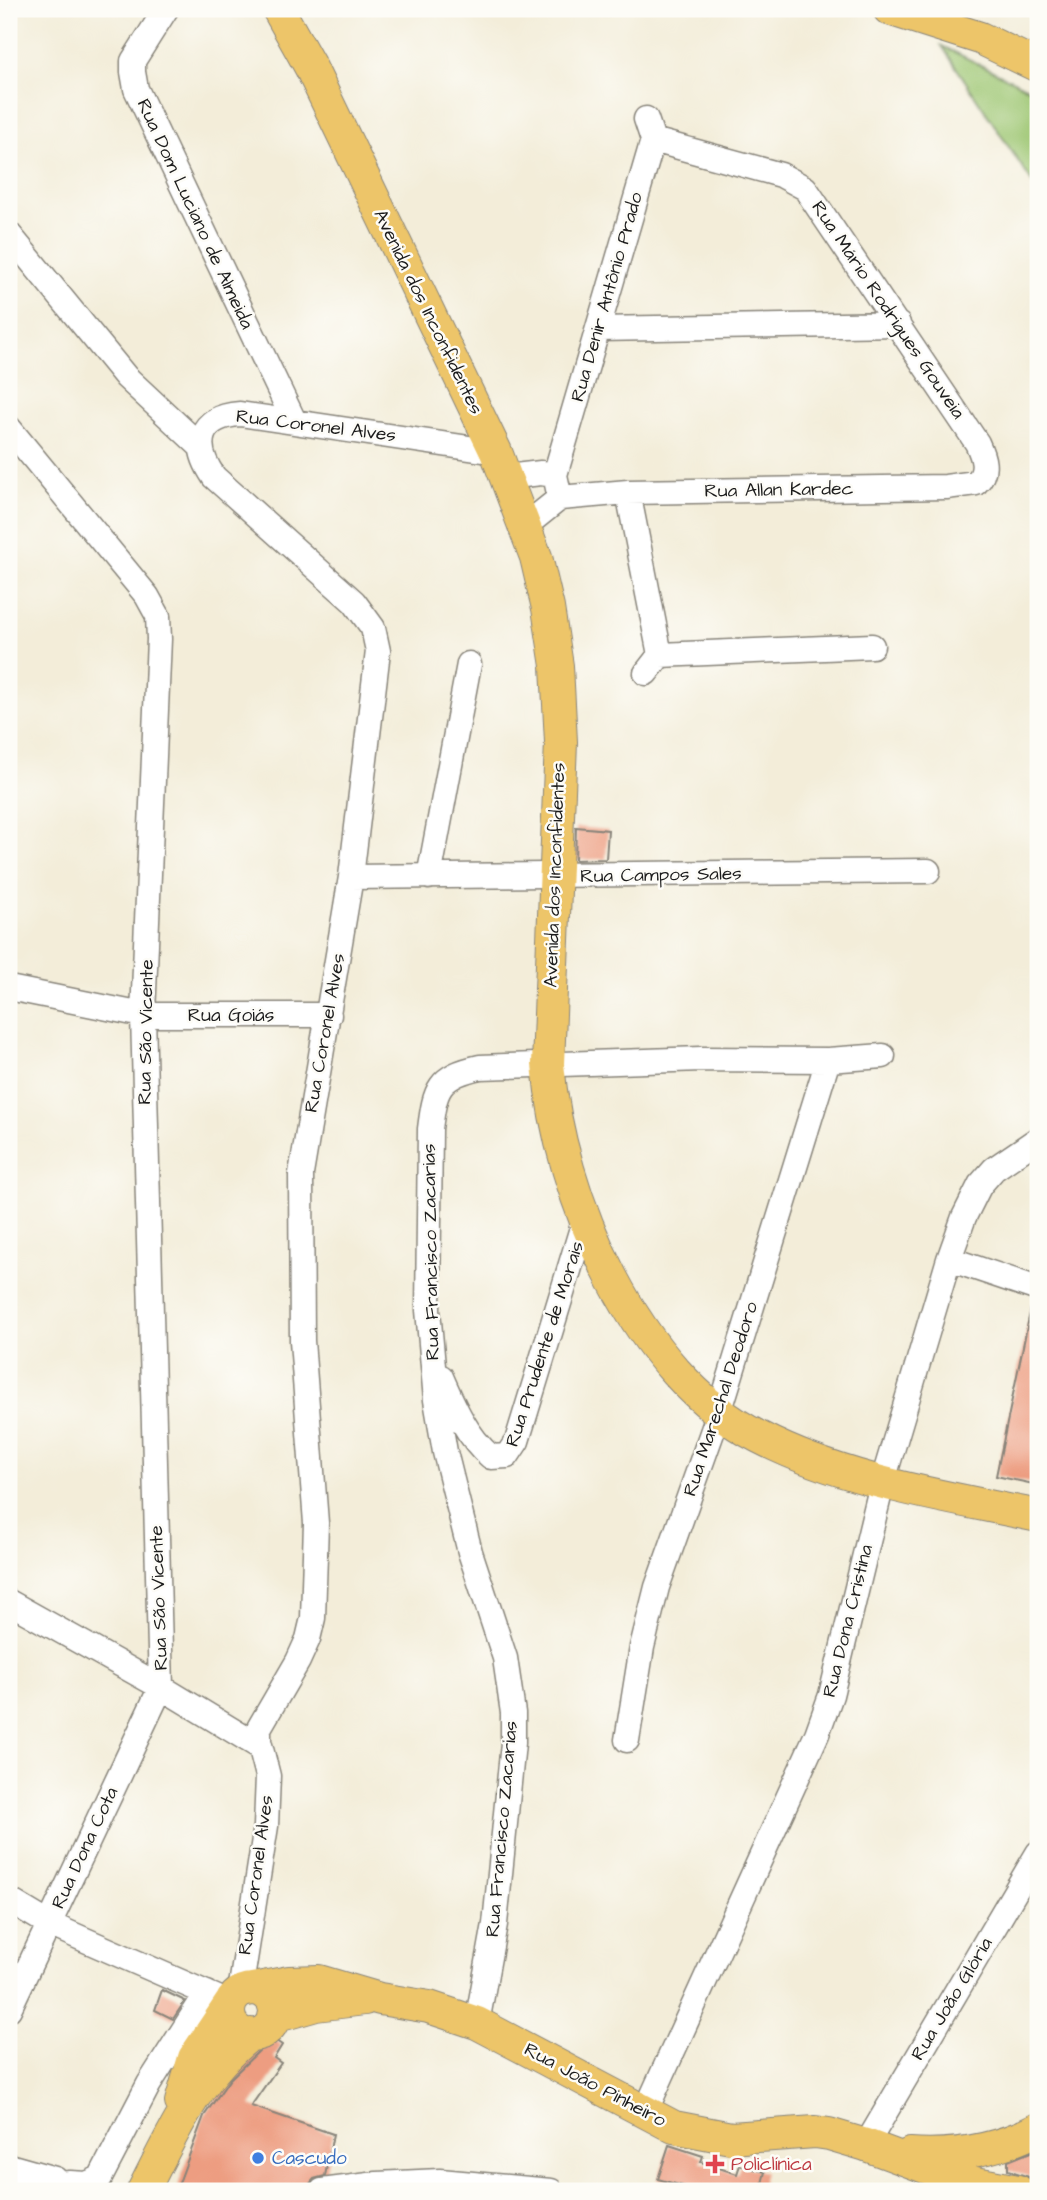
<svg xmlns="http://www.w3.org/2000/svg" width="1047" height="2200" viewBox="0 0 1047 2200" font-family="'Architects Daughter',sans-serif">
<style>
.green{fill:#9dc672;stroke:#5c7147;stroke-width:2}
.building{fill:#ed9d81}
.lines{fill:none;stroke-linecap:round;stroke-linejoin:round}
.minor-casing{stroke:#88847a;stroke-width:27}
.major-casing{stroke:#88847a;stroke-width:34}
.minor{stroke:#fff;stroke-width:24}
.major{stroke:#edc569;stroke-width:32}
.shop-dot{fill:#3f7fe0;stroke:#fdfcf7;stroke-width:2.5}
.health-dot{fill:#e0444e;stroke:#fdfcf7;stroke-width:2.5}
.labels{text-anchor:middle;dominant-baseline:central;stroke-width:5;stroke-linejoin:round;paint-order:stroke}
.street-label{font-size:19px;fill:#1c1c1c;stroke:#fdfcf7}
.shop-label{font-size:19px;fill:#366cbe;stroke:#fdfcf7;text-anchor:start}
.health-label{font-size:19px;fill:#be3a42;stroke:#fdfcf7;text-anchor:start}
</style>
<rect width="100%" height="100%" fill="#fdfcf7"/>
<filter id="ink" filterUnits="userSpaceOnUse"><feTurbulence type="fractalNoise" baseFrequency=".0143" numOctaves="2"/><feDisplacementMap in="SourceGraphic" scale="14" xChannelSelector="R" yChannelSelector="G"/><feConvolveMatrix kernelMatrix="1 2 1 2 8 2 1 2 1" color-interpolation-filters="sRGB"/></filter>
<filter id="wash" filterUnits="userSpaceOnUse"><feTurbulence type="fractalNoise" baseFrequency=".00686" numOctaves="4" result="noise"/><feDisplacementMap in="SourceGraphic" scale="28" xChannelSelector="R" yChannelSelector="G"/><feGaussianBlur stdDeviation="1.57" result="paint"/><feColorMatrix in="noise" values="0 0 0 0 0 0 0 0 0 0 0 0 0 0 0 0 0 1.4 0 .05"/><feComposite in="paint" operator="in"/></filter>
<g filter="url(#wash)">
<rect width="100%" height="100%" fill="#f3edd9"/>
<path class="green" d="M942,46l96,47v98z"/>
<g id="blocks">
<path class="building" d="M576,827l32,3 -2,29 -31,1z
M1032,1303l6,1v181l-42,-9z
M162,1990l23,11 -12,18 -18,-9z
M269,2036l13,9 -8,13 7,5 -30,43 82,28 -8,42 -11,3 -5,6 -37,6h-96l28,-75 26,-37 33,-32z
M669,2145l34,11 -2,6 36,12 3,-9 25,7 -5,19h-60l-42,-12z
M1038,2149v31l-30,-10v-9z"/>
</g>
</g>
<g filter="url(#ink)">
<use href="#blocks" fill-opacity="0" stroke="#88847a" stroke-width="2"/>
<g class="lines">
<defs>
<path id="minor" d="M166,9l-33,52v11l3,17 158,332
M9,234l117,143 75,70
M598,329l300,-5
M9,428l138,168 11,20 1,23 -16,376 18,672 -152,322
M555,475l98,-335 -7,-21
M506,477l35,-4 14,2 5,23 -36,29
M628,492l32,163
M560,498l68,-6 318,-5 30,-4c13,-12 7,-27 1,-40l-172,-255 -24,-13 -128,-35
M646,673l14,-18 212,-9
M351,877l577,-6
M429,877l40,-213
M9,988l134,27h186
M949,1259l89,30
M441,1377c12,28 26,60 50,80l16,-1 10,-15 68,-223
M9,1602l152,85 99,60
M627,1740l15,-93 15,-60 62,-174 109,-353
M9,1900l40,24 171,75
M240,1992l26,-166 2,-50 -9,-35v-13l39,-67 10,-22 5,-21 3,-95 -14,-182 -1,-167 50,-297 27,-226 -5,-23 -19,-26 -140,-125c-22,-32 -16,-60 26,-63l256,38
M477,2023l18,-99 18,-181v-30l-8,-55 -35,-106 -25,-100 -9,-52 -8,-90 2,-181c5,-40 8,-53 50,-62l221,-8 127,1 55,-4
M646,2110l171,-376 14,-39 51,-211 67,-225 15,-42 16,-32 14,-16 44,-30
M866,2145l172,-292
M9,2166l46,13
M9,2189l61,-6 17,1 13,-6 49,-94 58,-91
M322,2191l55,-7 63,-3 111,10"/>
<path id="major" d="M278,9l33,59 185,384 40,105 12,51 9,58 4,76 -13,322c11,132 87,311 211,373 87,45 184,59 279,79
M889,9l91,29 58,28
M229 2012a23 23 0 1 1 46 0a23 23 0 1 1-46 0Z
M247,1990l42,-8 30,-1 61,18 49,8 48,16 197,104 57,11 84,-6 14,2 37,11 94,35 58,11
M274,2017l42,-12 49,-6
M181,2102l13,-44 36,-54
M910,2154c45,3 88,-4 128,-25
M143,2191c29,-57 56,-117 108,-157"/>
</defs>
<use href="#minor" class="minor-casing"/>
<use href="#major" class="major-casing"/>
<use href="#minor" class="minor"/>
<use href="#major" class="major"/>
</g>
</g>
<circle class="shop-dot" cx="258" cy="2158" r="7"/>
<path class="health-dot" d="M711.5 2153.5h7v7h7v7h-7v7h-7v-7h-7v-7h7z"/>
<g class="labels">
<g class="street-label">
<text transform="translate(195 214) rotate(65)">Rua Dom Luciano de Almeida</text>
<text transform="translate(607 297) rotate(-74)">Rua Denir Antônio Prado</text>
<text transform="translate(888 310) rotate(56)">Rua Mário Rodrigues Gouveia</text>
<text transform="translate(428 312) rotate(64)">Avenida dos Inconfidentes</text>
<text transform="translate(316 426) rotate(7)">Rua Coronel Alves</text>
<text transform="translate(779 490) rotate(-1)">Rua Allan Kardec</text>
<text transform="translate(555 875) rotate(-88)">Avenida dos Inconfidentes</text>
<text transform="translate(661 875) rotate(-1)">Rua Campos Sales</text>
<text x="231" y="1015">Rua Goiás</text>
<text transform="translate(146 1032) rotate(-89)">Rua São Vicente</text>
<text transform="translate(325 1033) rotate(-80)">Rua Coronel Alves</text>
<text transform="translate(431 1252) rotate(-91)">Rua Francisco Zacarias</text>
<text transform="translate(545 1344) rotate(-72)">Rua Prudente de Morais</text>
<text transform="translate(721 1399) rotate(-72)">Rua Marechal Deodoro</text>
<text transform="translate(159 1598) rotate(-92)">Rua São Vicente</text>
<text transform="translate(848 1621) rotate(-76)">Rua Dona Cristina</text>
<text transform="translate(502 1829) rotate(-85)">Rua Francisco Zacarias</text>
<text transform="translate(85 1848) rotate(-65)">Rua Dona Cota</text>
<text transform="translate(256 1875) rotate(-82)">Rua Coronel Alves</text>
<text transform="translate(952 1999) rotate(-59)">Rua João Glória</text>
<text transform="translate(595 2085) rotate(28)">Rua João Pinheiro</text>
</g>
<g class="shop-label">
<text x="272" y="2158">Cascudo</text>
</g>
<g class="health-label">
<text x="731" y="2164">Policlínica</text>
</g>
</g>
<rect width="1047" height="2200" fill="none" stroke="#fdfcf7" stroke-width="35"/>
</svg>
